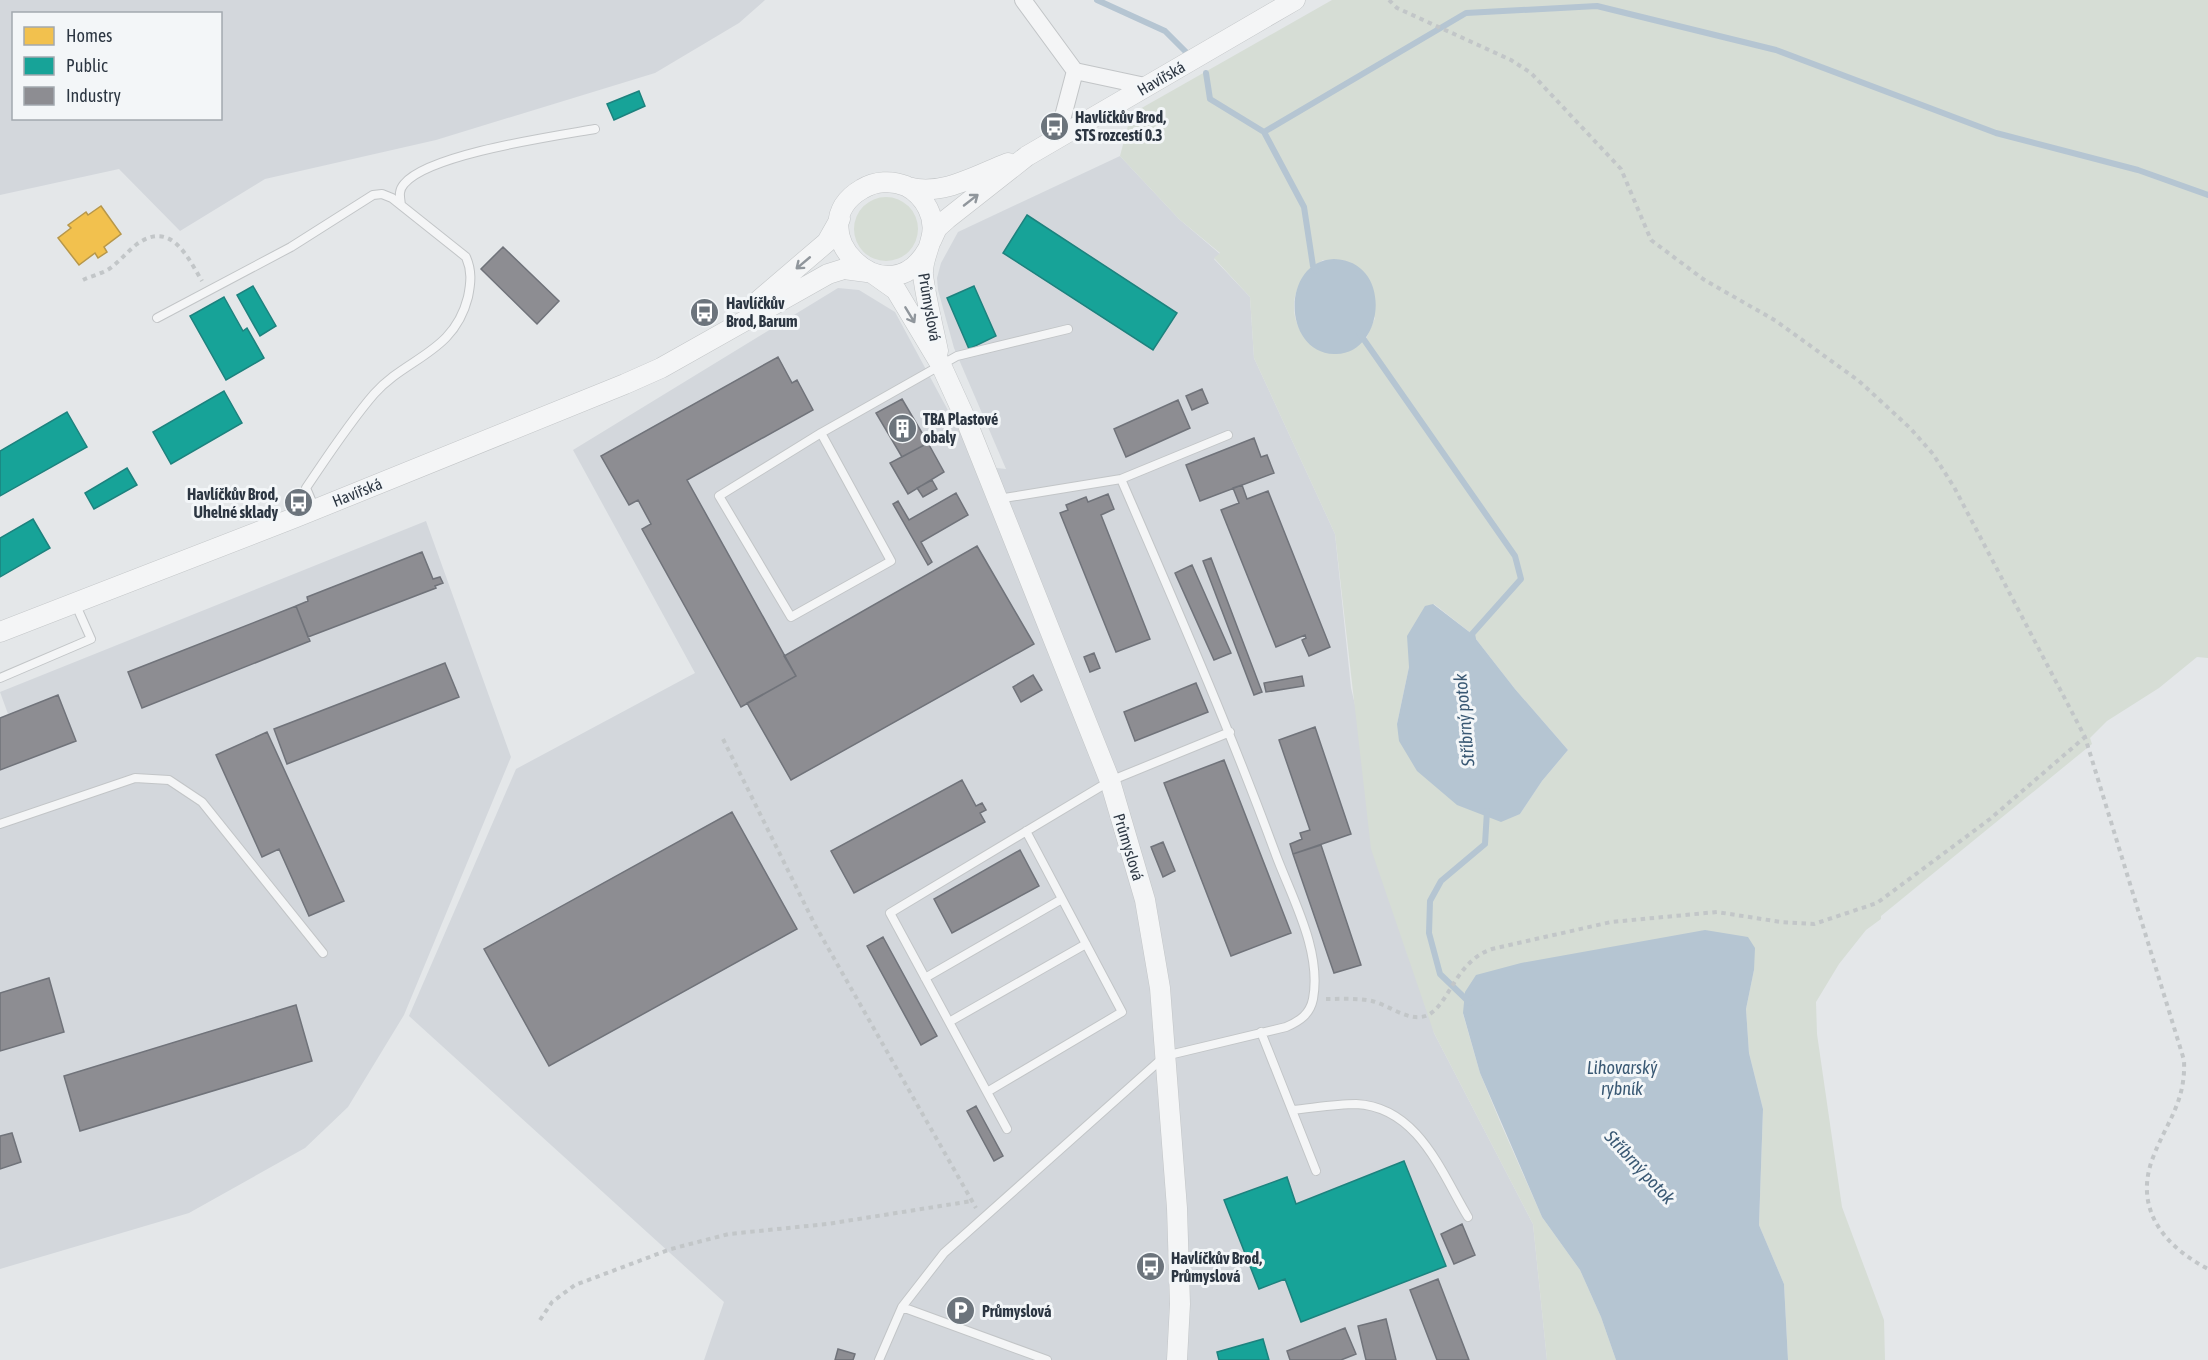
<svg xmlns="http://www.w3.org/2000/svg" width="2208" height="1360" viewBox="0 0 2208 1360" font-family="'Asap Condensed',sans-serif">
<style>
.built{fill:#d3d7dc;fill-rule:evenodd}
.green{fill:#d6ddd5;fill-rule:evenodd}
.water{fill:#b5c5d2}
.homes{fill:#f2c14e;stroke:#b7974a;stroke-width:1.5}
.public{fill:#17a398;stroke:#1d827e;stroke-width:1.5}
.industry{fill:#8d8d92;stroke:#70737a;stroke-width:1.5}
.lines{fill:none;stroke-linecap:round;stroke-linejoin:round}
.stream{stroke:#b5c5d2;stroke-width:6}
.service-casing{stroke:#c2c5c7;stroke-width:10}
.minor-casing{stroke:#c2c5c7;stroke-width:18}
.tertiary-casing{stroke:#c2c5c7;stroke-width:21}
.path{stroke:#c2c6c8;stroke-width:4;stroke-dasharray:4.5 4.5;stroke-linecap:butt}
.service{stroke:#f4f5f6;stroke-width:8}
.minor{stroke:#f4f5f6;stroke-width:16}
.tertiary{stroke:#f4f5f6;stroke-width:20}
.oneway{stroke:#90969c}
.labels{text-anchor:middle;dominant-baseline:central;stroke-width:6;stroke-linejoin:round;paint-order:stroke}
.street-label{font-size:16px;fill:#2c3642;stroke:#f3f6f8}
.poi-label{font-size:16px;font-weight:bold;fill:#2c3642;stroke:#f3f6f8;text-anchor:start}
.water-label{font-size:18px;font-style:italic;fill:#395873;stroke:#f3f6f8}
</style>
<rect width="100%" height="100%" fill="#e4e7e9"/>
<path class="built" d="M0,0h765l-26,23 -84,50 -219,67 -171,39 -85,52 -61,-62 -119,26zM14,14h206v104h-206z
M1120,156l59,63 41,35 -6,5 36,38 4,61 81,176 16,154 83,345 99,191 14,136h-843l20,-58 -315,-286 107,-247 179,-96 -122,-223 265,-162 21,2 36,22 83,154 28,3 -52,-121 -16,-58 -1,-12 4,-15 17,-31z
M426,521l85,236 -107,258 -56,92 -43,41 -116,65 -189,56v-552l8,-3 -8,-22z"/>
<path class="green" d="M1332,0h876v658l-11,-1 -38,31 -52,33 -17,17 2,6 -211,172v3l-15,11 -27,34 -23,38 1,32 25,173 42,113 1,40h-97l-4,-76 -25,-59 4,-116 -14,-56 -3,-44 8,-39 -291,44 17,59 21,51 41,93 38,53 21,47 15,43h-69l-14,-136 -99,-191 -63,-184 -36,-315 -81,-176 -4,-61 -36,-39 6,-5 -41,-34 -59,-63 11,-42zM1323,260h21l31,58 -10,23 -43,10c-39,-22 -36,-69 1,-91zM1434,604l38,30 43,55 53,61 -26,31 -22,33 -123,-90 12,-57z
M854 229a32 32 0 1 1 64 0a32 32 0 1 1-64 0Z"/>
<path class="water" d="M1334,259c61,2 50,98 0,95 -52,-2 -53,-93 0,-95z
M1433,604l39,30 43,55 53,61 -26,31 -22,33 -19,8 -44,-17 -40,-34 -18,-30 -2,-17 12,-57 -2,-31 18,-30z
M1705,930l43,7 7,11 -1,22 -8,39 3,44 14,56 -4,116 25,59 4,76h-172l-15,-43 -21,-47 -38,-53 -62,-144 -17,-60 2,-21 11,-17 45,-12z"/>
<path class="homes" d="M101,206l20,28 -17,13 3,5 -9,6 -3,-5 -16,12 -21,-27 13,-10 -3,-3 18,-13 2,3z"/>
<path class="public" d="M639,91l6,15 -31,14 -7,-16z
M1027,215l150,98 -24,37 -150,-97z
M253,286l23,40 -16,10 -23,-41z
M974,286l22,50 -27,13 -22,-51z
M224,297l19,34 4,-3 17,30 -38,22 -36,-64z
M224,391l18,32 -71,41 -18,-32z
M67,412l20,35 -87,49v-45z
M127,468l10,17 -43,24 -9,-16z
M33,519l17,29 -50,29v-39z
M1404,1161l42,105 -145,56 -16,-43 -26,10 -35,-89 63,-23 9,27z
M1263,1339l6,21h-50l-2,-8z"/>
<path class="industry" d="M503,247l56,54 -22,23 -56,-55z
M778,357l14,26 5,-3 16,30 -126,70 109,196 -55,31 -99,-178 9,-5 -13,-24 -9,5 -28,-49z
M1202,389l6,14 -16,7 -6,-14z
M902,399l26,44 -26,14 -26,-44z
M1178,400l12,28 -64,29 -12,-28z
M1254,438l7,19 6,-2 7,18 -74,28 -14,-36z
M928,443l16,29 -36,22 -18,-31z
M932,480l5,9 -14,8 -6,-9z
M1242,485l5,14 21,-8 62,156 -21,9 -7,-16 4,-2 -1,-3 -29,12 -55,-137 18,-7 -6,-15z
M956,493l12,22 -47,27 11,20 -4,3 -35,-61 5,-3 11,19z
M1108,494l6,15 -13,6 49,124 -34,13 -56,-139 8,-3 -2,-5 20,-8 2,5z
M977,546l57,98 -243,136 -44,-77 49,-27 -12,-20z
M422,552l11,27 7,-2 3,6 -8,3 1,2 -128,49 -12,-31 12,-5 -1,-4z
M1211,558l51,134 -8,3 -51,-134z
M1192,565l39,88 -17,7 -39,-87z
M296,606l14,35 -168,67 -14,-36z
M1094,653l6,15 -10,4 -6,-15z
M445,663l14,34 -172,67 -13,-35z
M1033,675l9,15 -21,12 -8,-15z
M1302,676l2,10 -38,6 -2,-9z
M1196,683l12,29 -73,29 -11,-29z
M58,695l18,46 -76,29v-52z
M1315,727l36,107 -58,20 -3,-10 12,-5 -2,-6 10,-3 -31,-90z
M267,732l77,169 -35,15 -30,-67 -17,8 -46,-102z
M1224,760l67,173 -60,23 -67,-173z
M962,780l14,26 6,-3 4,7 -6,3 5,9 -131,71 -23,-42z
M732,812l65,117 -248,137 -65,-117z
M1163,842l12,29 -12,6 -12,-30z
M1321,845l40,120 -27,8 -41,-119z
M1020,850l19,36 -87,47 -18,-34z
M883,937l54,99 -16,9 -54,-99z
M49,978l15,54 -64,19v-58z
M296,1005l16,56 -232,70 -16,-55z
M976,1106l27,50 -9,5 -27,-50z
M12,1133l9,29 -21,7v-33z
M1462,1224l13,31 -21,9 -13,-30z
M1438,1279l31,81h-32l-27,-70z
M1386,1319l10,41h-30l-8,-34z
M1345,1328l11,26 -15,6h-51l-3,-9z
M838,1349l17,5 -2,6h-18z"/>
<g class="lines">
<path class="stream" d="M1097,0l68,31 24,24
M1206,73l4,26 54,33 40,75 9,59 3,5
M1264,132l202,-119 131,-7 179,44 220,83 142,37 70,25
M1360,334l155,222 6,23 -49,55 1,5
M1470,1003l-30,-29 -11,-41 1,-32 11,-20 44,-37 2,-33"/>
<defs>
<path id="service" d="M401,205c-1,-8 -3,-14 3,-21 24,-30 151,-48 191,-55
M157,318l134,-71 82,-52 9,-1 10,4 74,59c6,14 5,25 2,40 -14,56 -61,60 -94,97 -25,29 -47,63 -68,94l9,21
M821,433l70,128 -100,56 -72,-121 102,-63 136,-77 111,-27
M998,499l123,-20 107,-44
M0,678l91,-39 -16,-36
M0,824l135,-46 34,2 33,22 121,151
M925,978l137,-79
M949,1022l137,-78
M1261,1032l55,139
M987,1092l135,-80 -96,-181
M1292,1110c21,-2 43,-6 64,-6 62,3 85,68 112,113
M1007,1129l-117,-216 220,-132 120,-49
M902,1307l145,53
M879,1360l23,-53 42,-54 221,-197 121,-29c14,-6 24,-13 27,-28 9,-48 -21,-101 -37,-144 -47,-128 -101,-251 -155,-376"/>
<path id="minor" d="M1023,0l52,71 70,15
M1057,139l18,-68"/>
<path id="tertiary" d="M908,187c33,10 69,-12 100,-24
M931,241l6,-13 10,-9 80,-63 268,-156
M928,249c-41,73 -133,-21 -66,-60 13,-8 30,-9 44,-3 19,10 31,32 25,53 -3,13 -9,23 -8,36 3,25 10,51 15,76
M872,273l24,17 45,75 25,55 144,361 35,119 15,88 17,220 3,96 -3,56
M751,307l76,-65 13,-23
M0,632l294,-114 331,-134 36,-16 167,-94 16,-5 23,3"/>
</defs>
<use href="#service" class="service-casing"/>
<use href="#minor" class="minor-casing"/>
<use href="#tertiary" class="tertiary-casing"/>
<path class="path" d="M1389,0l8,8 114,52 20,13 90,96 30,71 52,39 73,42 83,60 51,47 23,26 21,33 131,250 99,323c2,43 -18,62 -32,100 -18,51 14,87 56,109
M83,280c8,-4 18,-6 26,-11 10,-7 18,-17 28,-25 34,-24 50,12 65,37
M723,739l92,186 161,283
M1326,999c15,0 31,-1 46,2 16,4 33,18 49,16 27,-3 31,-55 71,-68l119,-27 106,-10 64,10 33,2 63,-21 113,-84 95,-82
M540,1320l12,-18 23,-17 96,-36 58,-15 98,-10 145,-23"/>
<use href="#service" class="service"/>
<use href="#minor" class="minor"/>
<use href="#tertiary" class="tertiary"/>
</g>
<defs><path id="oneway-shaft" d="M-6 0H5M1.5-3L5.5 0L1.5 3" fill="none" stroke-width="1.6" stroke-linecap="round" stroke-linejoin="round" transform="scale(1.5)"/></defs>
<g class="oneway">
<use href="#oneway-shaft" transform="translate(971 200) rotate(-38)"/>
<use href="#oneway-shaft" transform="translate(803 263) rotate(140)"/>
<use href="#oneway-shaft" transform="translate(910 315) rotate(59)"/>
</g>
<defs>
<symbol id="bus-disc" viewBox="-11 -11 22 22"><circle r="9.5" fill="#6c747c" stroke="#f3f6f8"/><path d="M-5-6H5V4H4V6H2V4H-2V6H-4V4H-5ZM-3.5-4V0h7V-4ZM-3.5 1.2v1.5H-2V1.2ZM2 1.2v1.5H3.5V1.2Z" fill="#fff"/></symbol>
<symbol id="building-disc" viewBox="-11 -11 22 22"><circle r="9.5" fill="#6c747c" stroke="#f3f6f8"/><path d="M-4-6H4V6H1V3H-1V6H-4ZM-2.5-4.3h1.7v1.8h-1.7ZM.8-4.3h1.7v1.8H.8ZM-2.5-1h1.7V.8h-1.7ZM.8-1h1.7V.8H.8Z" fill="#fff"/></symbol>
<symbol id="parking-disc" viewBox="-11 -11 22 22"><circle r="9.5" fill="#6c747c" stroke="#f3f6f8"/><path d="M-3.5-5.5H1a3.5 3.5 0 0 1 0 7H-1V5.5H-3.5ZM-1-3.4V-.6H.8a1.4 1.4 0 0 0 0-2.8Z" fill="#fff"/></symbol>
</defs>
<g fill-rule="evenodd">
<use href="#bus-disc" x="1038" y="110" width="33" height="33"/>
<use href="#bus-disc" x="688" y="296" width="33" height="33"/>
<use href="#building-disc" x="886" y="412" width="33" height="33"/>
<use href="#bus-disc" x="282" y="486" width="33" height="33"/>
<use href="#bus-disc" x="1134" y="1250" width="33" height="33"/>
<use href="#parking-disc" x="944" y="1294" width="33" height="33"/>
</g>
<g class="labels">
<g class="street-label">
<text transform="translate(1161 78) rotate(-30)">Havířská</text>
<text transform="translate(930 307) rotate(80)">Průmyslová</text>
<text transform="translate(357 492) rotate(-22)">Havířská</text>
<text transform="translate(1129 847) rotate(73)">Průmyslová</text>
</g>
<g class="poi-label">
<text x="1075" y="117">Havlíčkův Brod,<tspan x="1075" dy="18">STS rozcestí 0.3</tspan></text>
<text x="726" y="303">Havlíčkův<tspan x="726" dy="18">Brod, Barum</tspan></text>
<text x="923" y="419">TBA Plastové<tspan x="923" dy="18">obaly</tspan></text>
<text x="278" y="494" text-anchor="end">Havlíčkův Brod,<tspan x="278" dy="18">Uhelné sklady</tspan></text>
<text x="1171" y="1258">Havlíčkův Brod,<tspan x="1171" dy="18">Průmyslová</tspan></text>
<text x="982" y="1311">Průmyslová</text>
</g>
<g class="water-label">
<text transform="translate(1464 720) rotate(-95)">Stříbrný potok</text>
<text x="1622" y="1067">Lihovarský<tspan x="1622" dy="21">rybník</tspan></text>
<text transform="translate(1640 1167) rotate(47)">Stříbrný potok</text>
</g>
</g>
<rect x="12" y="12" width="210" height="108" fill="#f3f6f8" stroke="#a3a9af" stroke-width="1.5"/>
<rect x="24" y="27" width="30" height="18" fill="#f2c14e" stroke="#a3a9af" stroke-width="1.5"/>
<text x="66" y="42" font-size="18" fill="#2c3642">Homes</text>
<rect x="24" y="57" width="30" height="18" fill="#17a398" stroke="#a3a9af" stroke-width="1.5"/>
<text x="66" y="72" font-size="18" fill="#2c3642">Public</text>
<rect x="24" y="87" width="30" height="18" fill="#8d8d92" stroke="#a3a9af" stroke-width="1.5"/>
<text x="66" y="102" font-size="18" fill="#2c3642">Industry</text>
</svg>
